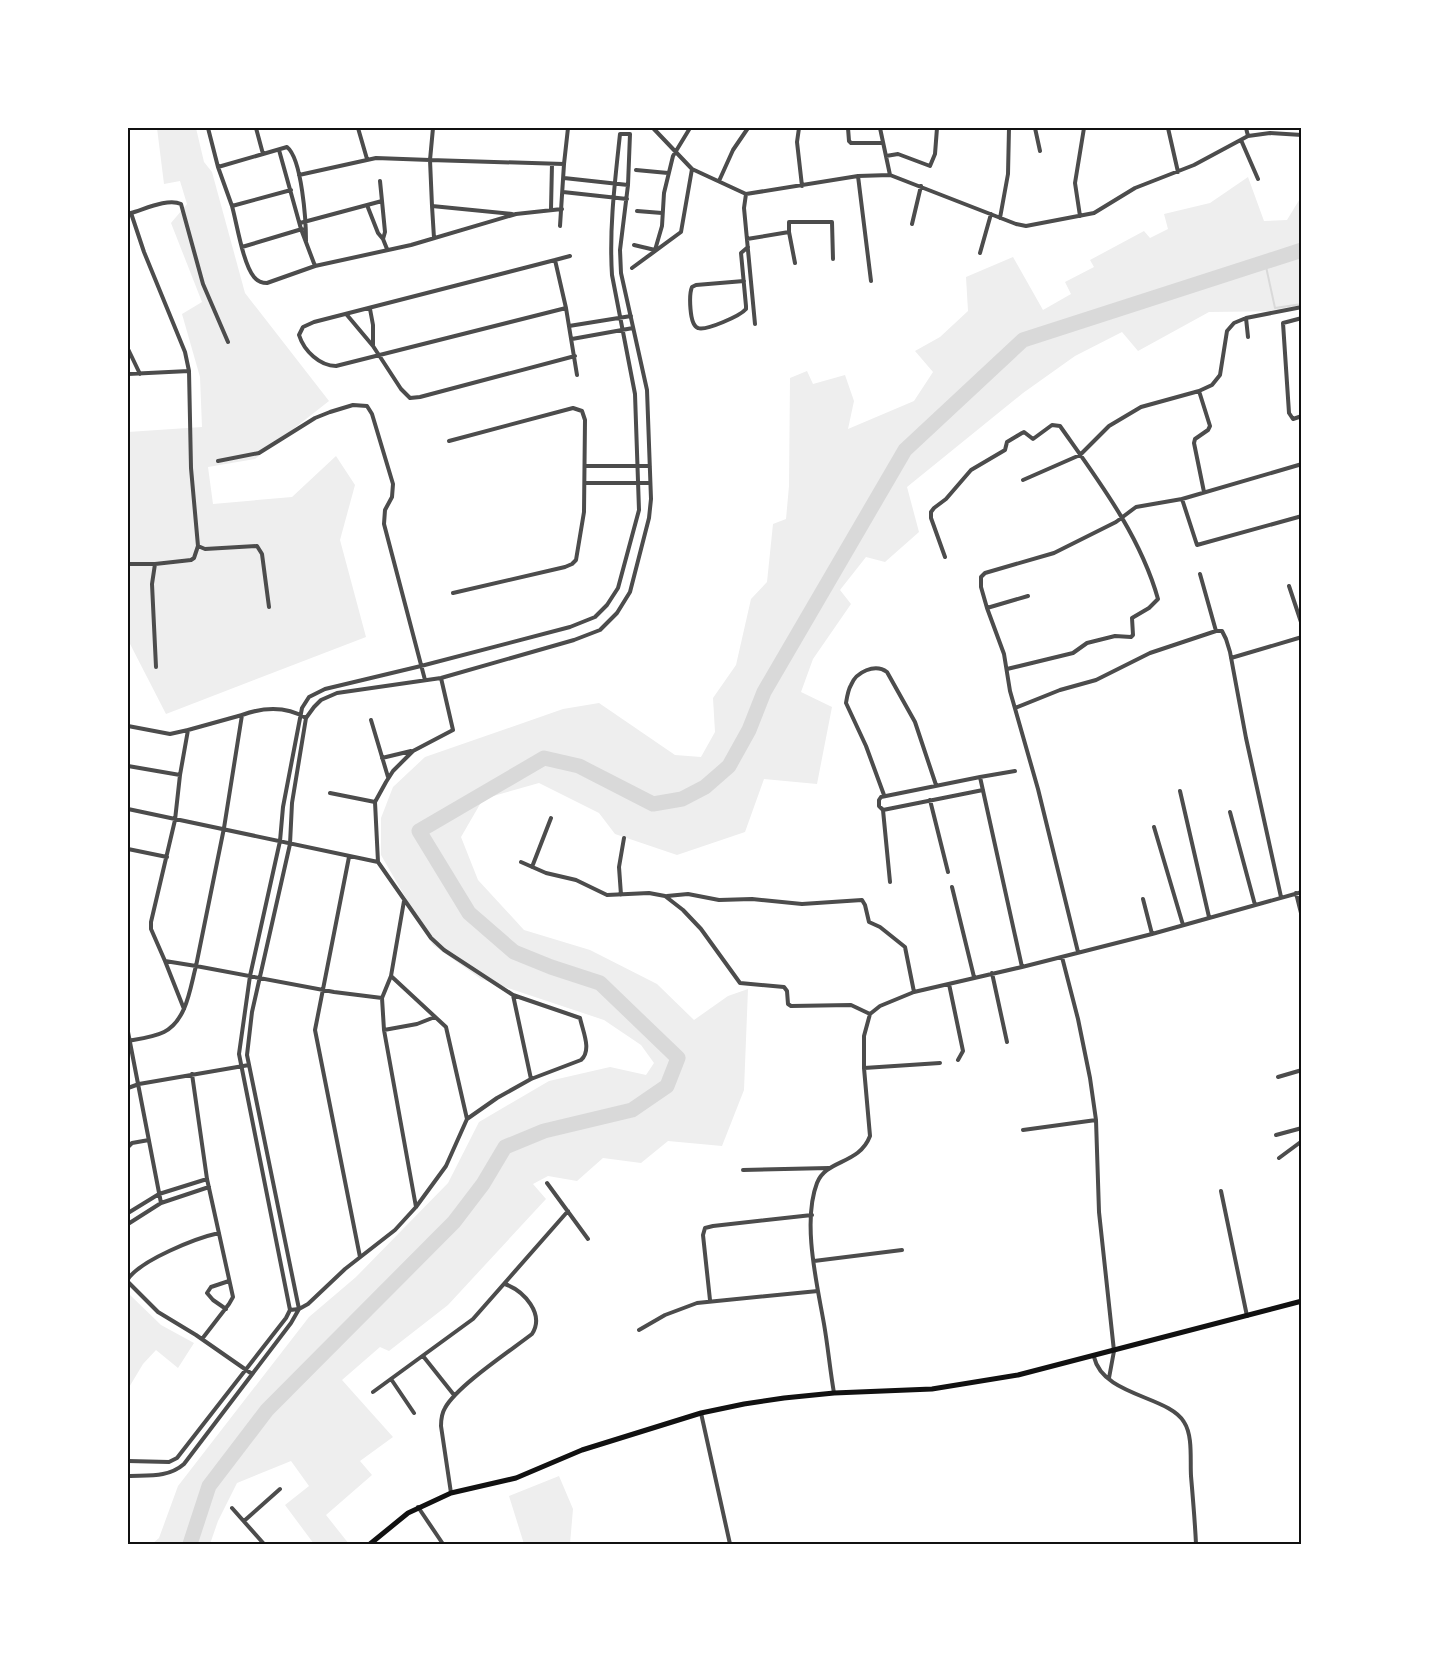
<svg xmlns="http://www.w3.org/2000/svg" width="1429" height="1672" viewBox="0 0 1429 1672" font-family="'Sofia Sans Condensed',sans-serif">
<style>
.green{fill:#eee}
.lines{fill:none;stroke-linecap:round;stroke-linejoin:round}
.stream{stroke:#d9d9d9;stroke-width:2}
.river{stroke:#d9d9d9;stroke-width:15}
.minor{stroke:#4c4c4c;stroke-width:4}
.secondary{stroke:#111;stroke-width:5}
.neatline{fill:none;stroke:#111;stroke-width:2}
</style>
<rect width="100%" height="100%" fill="#fff"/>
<path class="green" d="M157,128h39l8,34 8,10 33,121 84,108 -74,58 -47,8 5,37 79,-7 44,-41 19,29 -15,55 26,97 -200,77 -38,-74v-208l74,-5 -2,-50 -18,-63 20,-12 -31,-79 16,-19 -7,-23 -16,3z
M1248,177l16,44 23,-1 14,-23v110l-14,4 -78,1 -71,39 -16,-19 -47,24 -52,37 -116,94 12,45 -34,30 -19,-5 -26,33 11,14 -38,55 -12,33 31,15 -15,77 -53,-5 -19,53 -68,23 -62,-21 -16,-21 -60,-30 -56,16 -22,38 17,43 46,50 66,20 67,34 37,36 34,-24 20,-7 -4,101 -22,56 -54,-5 -27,22 -38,-5 -26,23 -29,-5 -15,8 13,15 -98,106 -59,46 -9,-4 -38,33 51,57 -33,24 12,14 -46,40 23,29h-35l-29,-39 24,-19 -18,-25 -54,22 -19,38 -8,23h-58l7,-6 19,-52 131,-169 47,-40 92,-94 31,-61 70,-41 61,-14 36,8 8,-12 -13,-18 -37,-25 -123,-41 -48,-34 -52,-90v-37l12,-31 32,-30 138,-48 36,-6 76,52 26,2 14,-25 -2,-34 23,-33 15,-66 16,-17 6,-58 13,-5 3,-33 1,-108 17,-7 6,13 32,-9 9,26 -6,28 66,-28 19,-29 -18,-21 25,-14 28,-26 -2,-34 47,-20 30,53 28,-16 -6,-12 29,-15 -4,-7 54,-29 6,7 18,-9 -4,-15 46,-11z
M128,1293l33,32 33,18 -16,25 -22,-18 -13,14 -15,25z
M559,1476l14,33 -3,35h-46l-15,-48z"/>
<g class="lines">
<path class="stream" d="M1265,262l10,46 27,-4"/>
<path class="river" d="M190,1544l19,-58 58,-76 187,-188 29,-38 22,-37 39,-16 88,-21 35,-24 11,-28 -78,-75 -49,-16 -37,-15 -45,-39 -50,-82 125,-73 35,8 74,38 29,-5 23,-12 24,-21 20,-36 15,-38 141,-242 118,-110 279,-90"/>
<path class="minor" d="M208,128l10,39 45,-13
M256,128l7,26 24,-7c15,12 19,74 19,94
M358,128l9,31
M653,128l39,41 54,25
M799,128l-2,14 5,44
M848,128l1,13 2,2h32
M880,128l10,47
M1035,128l5,23
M1168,128l10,44
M1246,128l2,8
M1241,140l17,39
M279,150l22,79 14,37
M886,156l12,-2 32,12 5,-12 2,-26
M564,164l4,-36
M218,167l14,39
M636,170l32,3
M299,175l77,-17 54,2 3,-32
M858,176l13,105
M564,178l64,7
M719,181l14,-31 15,-22
M291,190l-59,16c5,18 11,58 22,71 4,5 8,6 13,6l48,-17 96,-21 105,-31 46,-5
M563,192l64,7
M382,201l3,31 -2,7
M367,205l11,28 5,6 4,10
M432,206l2,32
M551,209l1,-45
M637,211l25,2
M512,214l-80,-8 -2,-46 134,4 -4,62
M1080,216l-5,-33 9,-55
M1000,218l8,-44 1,-46
M300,223l82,-22 -2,-20
M912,224l9,-38
M789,232v-10h43l1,37
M747,239l42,-7 6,31
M634,245l21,5 7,-24 2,-33 9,-37 17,-28
M242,247l60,-18
M980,253l11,-39
M555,260l15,-4
M632,268l49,-36 11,-63
M744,281l-48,4 -4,2c-3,7 -3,38 6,41 8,3 42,-12 48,-19v-3l-5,-53 7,-6
M566,308l-230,58c-16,0 -32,-15 -37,-31l4,-8 11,-5 241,-62 11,48 11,67
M370,309l3,16v20
M347,315l26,31 28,43 9,9 10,-1 155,-41
M1246,318l2,19
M1302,318l-19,5 6,90 4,6 9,-3
M755,324l-11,-116 2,-14 112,-18 32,-1 126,49 10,2 68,-13 41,-25 59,-23 54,-29 22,-3 32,2
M569,326l62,-10
M572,339l61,-11
M128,349l12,25
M128,374l61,-3
M1199,391l11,35 -2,4 -13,9 -1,4 10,49
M449,441l124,-33 9,3 3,9 -1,92 -8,48 -4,4 -7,3 -112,26
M218,461l41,-8 56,-35 15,-6 23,-7 14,1 5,8 21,70 -1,13 -7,13 -1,14 41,156
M586,466h64
M1023,480l57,-25 29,-29 32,-19 58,-16 13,-6 8,-10 7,-44 7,-8 12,-5 56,-11
M585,483h65
M1182,499l15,46 105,-29
M198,546l7,3 52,-3 5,8 7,53
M945,557l-14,-39v-6l3,-4 12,-9 25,-29 34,-20 2,-8 15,-9 2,-1 9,7 19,-14 8,1c38,54 80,109 98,173l-9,9 -17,10 1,17 -2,2 -16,-1 -28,7 -14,10 -66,16
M128,564h27l36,-4 3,-2 4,-12 -7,-78 -2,-97 -4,-19 -41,-100 -13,-39c14,-4 37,-15 50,-9l22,80 25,58
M155,564l-3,20 4,83
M1200,574l16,57
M1289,586l13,39
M987,608l41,-12
M1231,658l71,-21
M1015,708l45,-18 36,-10 54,-27 66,-22h6l4,8 4,13 16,86 35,159
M306,718c-20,-12 -42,-11 -64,-3l-18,113 -28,138 138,26 48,6
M371,720l17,57
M128,726l42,8 18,-4
M382,758l29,-7
M128,766l52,9
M1015,771l-35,6 42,190
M1180,791l29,126
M330,793l45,9
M884,795l-18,-49 -20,-43c1,-6 2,-13 5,-18 5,-13 24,-22 36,-13l28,50 21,63
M930,800l18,72
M128,809l250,53
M883,810l100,-20
M1230,812l25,93
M1154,827l29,98
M128,849l39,8
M349,857l-34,173 45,227
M521,862l25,11 30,7 31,15 42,-2 16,3 18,14 18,19 39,54 44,4 3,4 1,13 3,2 60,-1 19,9
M532,867l19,-49
M890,882l-7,-72 -4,-4v-6l2,-3 99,-20
M952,887l22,90
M1296,893l6,24
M621,895l-2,-28 5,-29
M667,896l21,-2 31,6 33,-1 50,5 60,-4 3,5 4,17 11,5 25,20 9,45
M1143,899l9,35
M404,901l-13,75 -9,22 2,32 32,177
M1078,952l-40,-163 -28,-98 -6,-37 -17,-46 -6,-21v-10l4,-4 69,-20 62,-31 20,-15 46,-8 120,-35
M1062,957l16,62 12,59 6,42 3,92 15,139 -5,27
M165,961l19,48
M992,973l15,69
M391,976l55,51 21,92
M949,984l14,67 -5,9
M513,995l18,84
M384,1030l33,-6 18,-7
M128,1032l33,171
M128,1041c11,-2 26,-4 36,-9 23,-12 26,-44 32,-66l-31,-5 -14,-32v-7l24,-102 5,-45 8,-45 54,-15
M864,1068l76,-5
M192,1074l15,105 26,118 -4,7 -27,35
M1278,1077l24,-7
M128,1088l11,-4 110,-19
M1023,1130l73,-10
M1276,1135l26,-7
M128,1147l4,-4 17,-3
M1279,1158l23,-17
M743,1170l86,-2
M547,1183l41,56
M1221,1191l26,125
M128,1213l31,-19 48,-15
M128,1224l33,-21 48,-16
M814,1261l88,-11
M128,1279c13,-19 68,-41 91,-46
M128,1282l30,30 38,23 56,39
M710,1300l-7,-65 2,-7 8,-2 99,-11
M226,1309l-13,-9 -6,-7 4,-6 18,-6
M290,1310l9,-1 9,-5 37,-35 50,-39 21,-23 30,-41 21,-47 30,-21 34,-19 50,-19c11,-10 2,-28 -1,-42l-67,-23 -69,-45 -13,-12 -53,-76 -3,-60 11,-20 7,-11 20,-20 40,-21 -12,-52
M639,1330l26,-15 32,-12 121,-12
M423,1356l31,39
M1094,1357c9,39 75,39 90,65 9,14 6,37 7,54 2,23 4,46 5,68
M391,1379l23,34
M373,1392l100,-73 95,-108
M834,1393c-4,-23 -6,-46 -10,-69 -7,-40 -22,-102 -7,-141 9,-24 42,-18 53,-47l-6,-68v-32l6,-22 10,-8 34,-14 108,-25 130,-33 150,-42
M701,1413l29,131
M128,1461l41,1 8,-4 109,-140 4,-8 -51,-256 11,-78 30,-135 3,-34 19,-99 7,-11 16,-8 96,-23 149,-39 25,-10 12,-12 11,-17 21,-78 -4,-116 -23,-119c-3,-47 3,-94 8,-141h10l-2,51 -8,65 1,23 26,117 4,109 -2,19 -19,74 -13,21 -17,17 -26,10 -133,38 -104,15 -16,7 -7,7 -8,11 -14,85 -2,41 -38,168 -5,43 52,254 -8,14 -107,141c-16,14 -36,11 -56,12
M451,1493l-10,-67c0,-7 1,-13 4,-18 12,-22 65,-57 87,-74 13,-20 -8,-43 -27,-50
M418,1507l25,37
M232,1508l32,36
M244,1521l36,-32"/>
<path class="secondary" d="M370,1544l38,-31 43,-20 65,-15 66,-28 119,-37 43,-9 40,-6 50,-5 98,-4 86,-14 284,-74"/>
</g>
<rect width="1429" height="1672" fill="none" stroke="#ffffff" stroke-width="258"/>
<rect x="129" y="129" width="1171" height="1414" class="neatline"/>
</svg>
